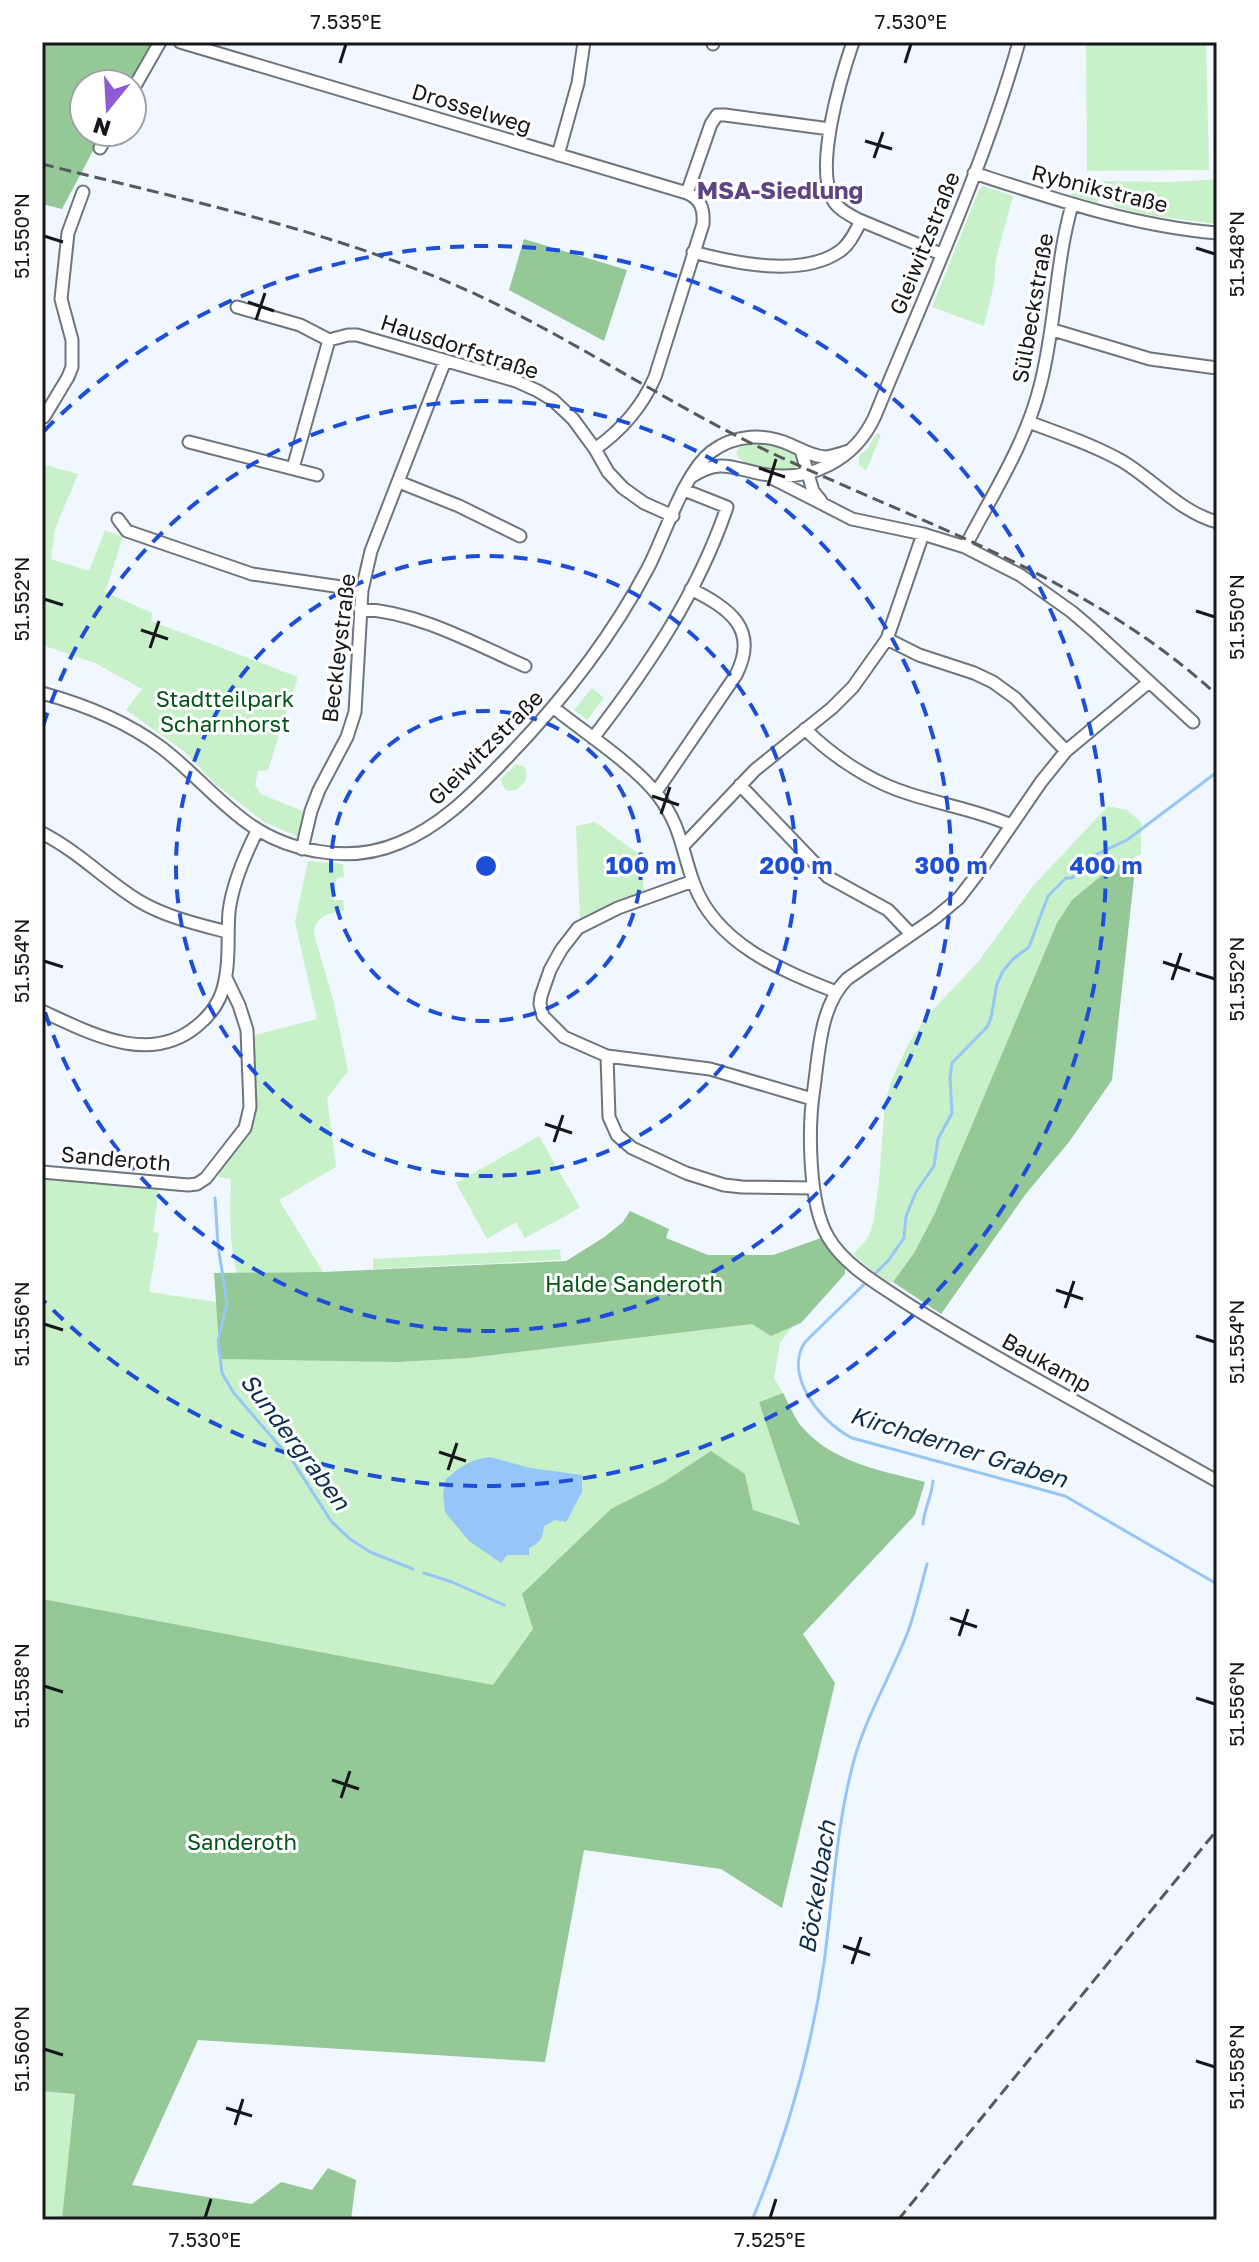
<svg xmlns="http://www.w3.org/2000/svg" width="1259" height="2262" viewBox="0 0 1259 2262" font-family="'Golos Text',sans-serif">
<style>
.green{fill:#c8f0c9}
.forest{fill:#95c897}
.water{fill:#96c6f8}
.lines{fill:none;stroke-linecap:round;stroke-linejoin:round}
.stream{stroke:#96c6f8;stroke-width:3}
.minor-casing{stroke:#6f757d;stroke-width:15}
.minor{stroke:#fff;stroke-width:11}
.rail{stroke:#56595d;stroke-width:3;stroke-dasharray:12 6;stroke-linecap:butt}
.ticks{fill:none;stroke:#15171a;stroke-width:3}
.ring{fill:none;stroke:#1d4ed8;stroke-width:4;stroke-dasharray:14 10}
.labels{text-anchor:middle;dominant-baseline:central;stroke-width:6;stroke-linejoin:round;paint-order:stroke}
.street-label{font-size:22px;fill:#15171a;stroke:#fff}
.park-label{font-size:22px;fill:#035417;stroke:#fff}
.neighbourhood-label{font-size:24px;font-weight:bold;fill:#5c4582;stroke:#fff}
.water-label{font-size:24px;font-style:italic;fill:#0b2e4e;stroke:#fff}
.centre{fill:#1d4ed8;stroke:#fff;stroke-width:4}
.ring-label{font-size:24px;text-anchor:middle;font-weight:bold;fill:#1d4ed8;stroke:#fff;stroke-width:6;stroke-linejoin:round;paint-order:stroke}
.neatline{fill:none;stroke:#15171a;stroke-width:3}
.ticks-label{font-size:20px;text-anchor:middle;fill:#15171a}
</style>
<rect width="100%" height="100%" fill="#f1f7fe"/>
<path class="green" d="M1086,42h120l3,128 -122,1z
M1217,179v45l-63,-8 -40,-9v-4l-15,-4 -2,4 -27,-8 16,-11 19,-3 69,1z
M983,186l30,10 -17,63 -2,25 -10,42 -52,-19 47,-117z
M877,433l4,2 -15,36 -7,-6v-9l9,-8z
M758,443c16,1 41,3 42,22 -12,12 -58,4 -64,-12l5,-9z
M42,464l36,10 -23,55 -4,30 38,12 16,-41 18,7 -18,55 47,21 -1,8 147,56 -30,93 -10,1 -3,14 6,9 46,19 -8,24 -35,-15 -50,-39 -30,-32 -58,-41 16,-21 -47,-26 -53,-18z
M592,688l12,10 -17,22 -13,-10z
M516,764l8,3c6,9 1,17 -8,23l-9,1 -5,-6 -1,-6z
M1108,806l19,4 14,12v32l-34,17 -50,52 -123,292 -20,38 -21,29 -9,-1 -31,-27 15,-16 5,-14 6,-42 6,-80 7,-23 18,-38 18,-26 51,-54 54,-75z
M595,822l45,33 4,36 -64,29 -4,-94z
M308,861l35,3 1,13 -7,1 -4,22h10l1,11c-15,2 -29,5 -30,23l20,69 14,68 -21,27 9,69 -57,33 44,72 -86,1c-8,-31 -7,-62 -6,-94l-12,-2 -2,-7 35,-47 -1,-87 66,-17 -22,-97z
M539,1136l41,72 -55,30 -9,-16 -29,17 -31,-56z
M42,1179l117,10 -6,43 6,1 -10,59 67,10 6,47 514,-28 57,5 -13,17 -6,35 9,15 -24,9 42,123 -48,-15 -8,-36 -81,8 -39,20 -120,190 -360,-70 -80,598h-23z
M560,1249l1,11 -188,9v-10z"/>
<path class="forest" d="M42,42h110l-23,42h-45v48h19l-41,77 -20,-5z
M524,239l103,31 -23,71 -95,-51z
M1133,857l1,21 -22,202 -43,62 -44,53 -84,119 -48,-32 21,-29 20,-38 123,-292 15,-23 35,-29z
M630,1211l39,18 -3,9 42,17h65l48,-17 24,29v7l-44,49 -30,13 -19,-12 -284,34 -71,4 -177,-3 -6,-86 109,-1 243,-11 37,-23 20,-16z
M783,1393c6,11 11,24 18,33 32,37 79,44 124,56l-10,33 -112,119 32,49 -53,225 -61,-39 -137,-19 -39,212 -347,-22 -66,145 120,19 29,-22 31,8 16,-22 28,12 -5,40h-289l13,-126 -33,-3v-492l451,86 40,-56 -11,-35 89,-85 53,-27 47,-31 34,23 8,36 47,15 -41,-123z"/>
<path class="water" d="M490,1457l40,11 52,7v17l-16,30 -11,-2 -11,6c-1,12 -4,17 -15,22v7h-22l-6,8 -32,-22 -24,-29 -2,-18 3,-15c14,-12 25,-20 44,-22z"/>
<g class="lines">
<path class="stream" d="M1217,772l-90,68 -32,15 -14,18 -10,5h-5l-18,18 -19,51 -16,12 -10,12 -6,13 -6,34 -4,9 -35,36 -2,14 2,36 -14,26 -4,27 -18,26 -10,24 -2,22 -16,23 -83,81c-22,34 16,80 47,96l213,58 152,88
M215,1198l3,47 9,58 -9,38 4,32 11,19 61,71 37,58 19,18 20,13 43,17
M923,1524c1,-15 9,-28 10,-43
M424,1573l28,9 52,23
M752,2220c35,-83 59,-168 72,-257 9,-66 12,-135 29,-199 12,-47 39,-90 56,-135 7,-21 12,-43 18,-65"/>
<defs>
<path id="minor" d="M180,42l507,151c14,6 17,16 16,31l-48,153c-13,30 -33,53 -60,72
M713,42v2
M853,42c-12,35 -39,125 -20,158 5,9 15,14 24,19l84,35
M132,91l28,-49
M100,148l9,-16
M558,155l20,-72 6,-41
M974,173c80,26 159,53 243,60
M687,193l24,-69 6,-9h8l105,14
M693,252c41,11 109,26 147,-1 10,-7 15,-19 21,-30
M237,307l63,18 29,15 19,-5h9l159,46 22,10 15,9 20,19 22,30 13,23 15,16 21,15 29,13
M1053,330l97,29 67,9
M42,417h2l24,-40 4,-10v-27l-11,-41 7,-66 15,-41
M1029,422c31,12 63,22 93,39 32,19 58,51 95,61
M189,442l128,33
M801,450l12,41 8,10
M293,468l36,-128
M691,477c29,-19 41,-9 71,-3 48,9 93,-14 113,-58 50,-123 108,-246 144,-374
M772,478l80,41 71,15 42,13 55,28 52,37 21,18 100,92
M399,482l60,24 61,30
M118,519l9,12 125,43 110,16
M965,547c27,-52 61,-104 75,-161 16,-60 15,-122 32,-181
M360,609c59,3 113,34 165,57
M887,639l32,16 55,18 19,9 22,16 51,53
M1149,682l-83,69 -25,31 -59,86 -23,30 -24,20 -88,61c-27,27 -28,73 -33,109 -6,38 -6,115 14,149 14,24 40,41 63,56 40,27 83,51 125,75 67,37 134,75 201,113
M42,693c44,12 84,28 120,55 53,41 82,92 154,103 27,5 57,3 83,-8 40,-16 71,-47 100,-77 58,-59 110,-124 149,-198 17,-33 36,-95 63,-116 24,-18 54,-19 80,-7 11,5 23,12 35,12 7,-1 16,-4 23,-6
M554,708c31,25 79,56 103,86 25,33 24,55 37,90 22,60 87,86 142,108
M805,729c25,25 60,49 93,61 38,14 77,19 113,35
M593,738c55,-71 105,-145 134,-231l-43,-17
M740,785l88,92 60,33 22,23
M656,792l80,-117c24,-47 -8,-67 -45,-86
M42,833c37,19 63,47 97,68 27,16 58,23 88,31
M684,845l71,-75 77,-62 21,-21 34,-48 36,-105
M302,849l9,-38 8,-21 28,-53 8,-25 7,-122 9,-39 74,-190
M693,881l-75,27 -40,20 -17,22 -11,20 -9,26 -1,8 3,12 21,21 43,19 103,13 102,30
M42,1011c48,22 107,55 155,15 15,-12 25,-27 28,-46 5,-22 2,-45 4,-68 3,-27 16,-57 28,-81
M607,1056l2,61 8,18 15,13 54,25 38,12 18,2 71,1
M42,1172l146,13 9,-1 9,-6 39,-50 5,-21 -3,-77 -8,-25 -13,-27"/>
</defs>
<use href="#minor" class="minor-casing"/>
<use href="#minor" class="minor"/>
<path class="rail" d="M42,164c139,35 280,64 413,121 112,48 212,120 323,171 153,71 312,123 439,239
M898,2220l319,-390"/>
</g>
<path class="ticks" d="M340,63l6,-19M905,63l6,-19M865,141l27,8M874,158l9,-26M44,236l19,6M1196,248l19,6M248,302l26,9M256,320l9,-27M759,468l26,9M768,486l8,-27M44,599l19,6M1196,611l19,6M141,630l27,9M150,648l9,-27M652,796l27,9M661,814l9,-27M44,961l19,6M1163,962l27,9M1196,973l19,6M1172,980l9,-27M545,1124l27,9M554,1142l9,-27M1056,1290l27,9M1065,1308l9,-27M44,1324l19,6M1196,1336l19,6M439,1452l27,9M448,1470l9,-27M950,1618l27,9M959,1636l9,-27M44,1686l19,6M1196,1698l19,6M332,1780l27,9M341,1798l9,-27M843,1946l27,9M852,1964l9,-27M44,2049l19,6M1196,2061l19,6M226,2108l26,8M235,2125l8,-26M205,2218l6,-19M770,2218l6,-19"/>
<g class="ring">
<circle cx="486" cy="866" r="155"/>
<circle cx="486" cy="866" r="310"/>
<path d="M43 726A465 465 0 1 1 43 1006"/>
<path d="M44 431A620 620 0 1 1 44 1301"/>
</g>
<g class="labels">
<g class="street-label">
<text transform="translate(472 108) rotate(17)">Drosselweg</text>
<text transform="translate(1100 188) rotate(14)">Rybnikstraße</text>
<text transform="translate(924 243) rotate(-68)">Gleiwitzstraße</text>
<text transform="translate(1032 308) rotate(-80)">Sülbeckstraße</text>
<text transform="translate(460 346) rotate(18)">Hausdorfstraße</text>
<text transform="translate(338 648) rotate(-83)">Beckleystraße</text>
<text transform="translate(485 747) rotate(-45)">Gleiwitzstraße</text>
<text transform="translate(116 1158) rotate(5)">Sanderoth</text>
<text transform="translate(1047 1362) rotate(29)">Baukamp</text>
</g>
<g class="park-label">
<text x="225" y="698">Stadtteilpark<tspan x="225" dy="25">Scharnhorst</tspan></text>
<text x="634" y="1283">Halde Sanderoth</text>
<text x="242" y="1841">Sanderoth</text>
</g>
<g class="neighbourhood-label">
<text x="780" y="189">MSA-Siedlung</text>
</g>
<g class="water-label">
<text transform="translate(296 1441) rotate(53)">Sundergraben</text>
<text transform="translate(959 1446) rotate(17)">Kirchderner Graben</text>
<text transform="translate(816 1887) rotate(-81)">Böckelbach</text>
</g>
</g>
<circle cx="486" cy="866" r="12" class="centre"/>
<g class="ring-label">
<text x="641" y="874">100 m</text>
<text x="796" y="874">200 m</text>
<text x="951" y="874">300 m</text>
<text x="1106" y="874">400 m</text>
</g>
<rect width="1259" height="2262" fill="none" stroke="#ffffff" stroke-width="88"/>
<g transform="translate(108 108) rotate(198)"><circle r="38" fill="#ffffff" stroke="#a1a2a3" stroke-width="2"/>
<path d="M0-6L14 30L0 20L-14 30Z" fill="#8e5bd4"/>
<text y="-12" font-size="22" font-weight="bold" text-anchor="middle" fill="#15171a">N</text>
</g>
<rect x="44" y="44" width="1171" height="2174" class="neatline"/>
<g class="ticks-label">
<text x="346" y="29">7.535°E</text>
<text x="911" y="29">7.530°E</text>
<text transform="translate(22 236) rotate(-90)" y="7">51.550°N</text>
<text transform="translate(1237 254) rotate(-90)" y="7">51.548°N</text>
<text transform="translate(22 599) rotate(-90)" y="7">51.552°N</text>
<text transform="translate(1237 617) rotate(-90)" y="7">51.550°N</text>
<text transform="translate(22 961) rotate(-90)" y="7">51.554°N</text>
<text transform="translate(1237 979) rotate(-90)" y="7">51.552°N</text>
<text transform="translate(22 1324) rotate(-90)" y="7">51.556°N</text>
<text transform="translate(1237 1342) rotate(-90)" y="7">51.554°N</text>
<text transform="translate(22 1686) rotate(-90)" y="7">51.558°N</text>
<text transform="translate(1237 1704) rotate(-90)" y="7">51.556°N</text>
<text transform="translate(22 2049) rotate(-90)" y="7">51.560°N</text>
<text transform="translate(1237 2067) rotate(-90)" y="7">51.558°N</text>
<text x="205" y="2247">7.530°E</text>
<text x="770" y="2247">7.525°E</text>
</g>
</svg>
